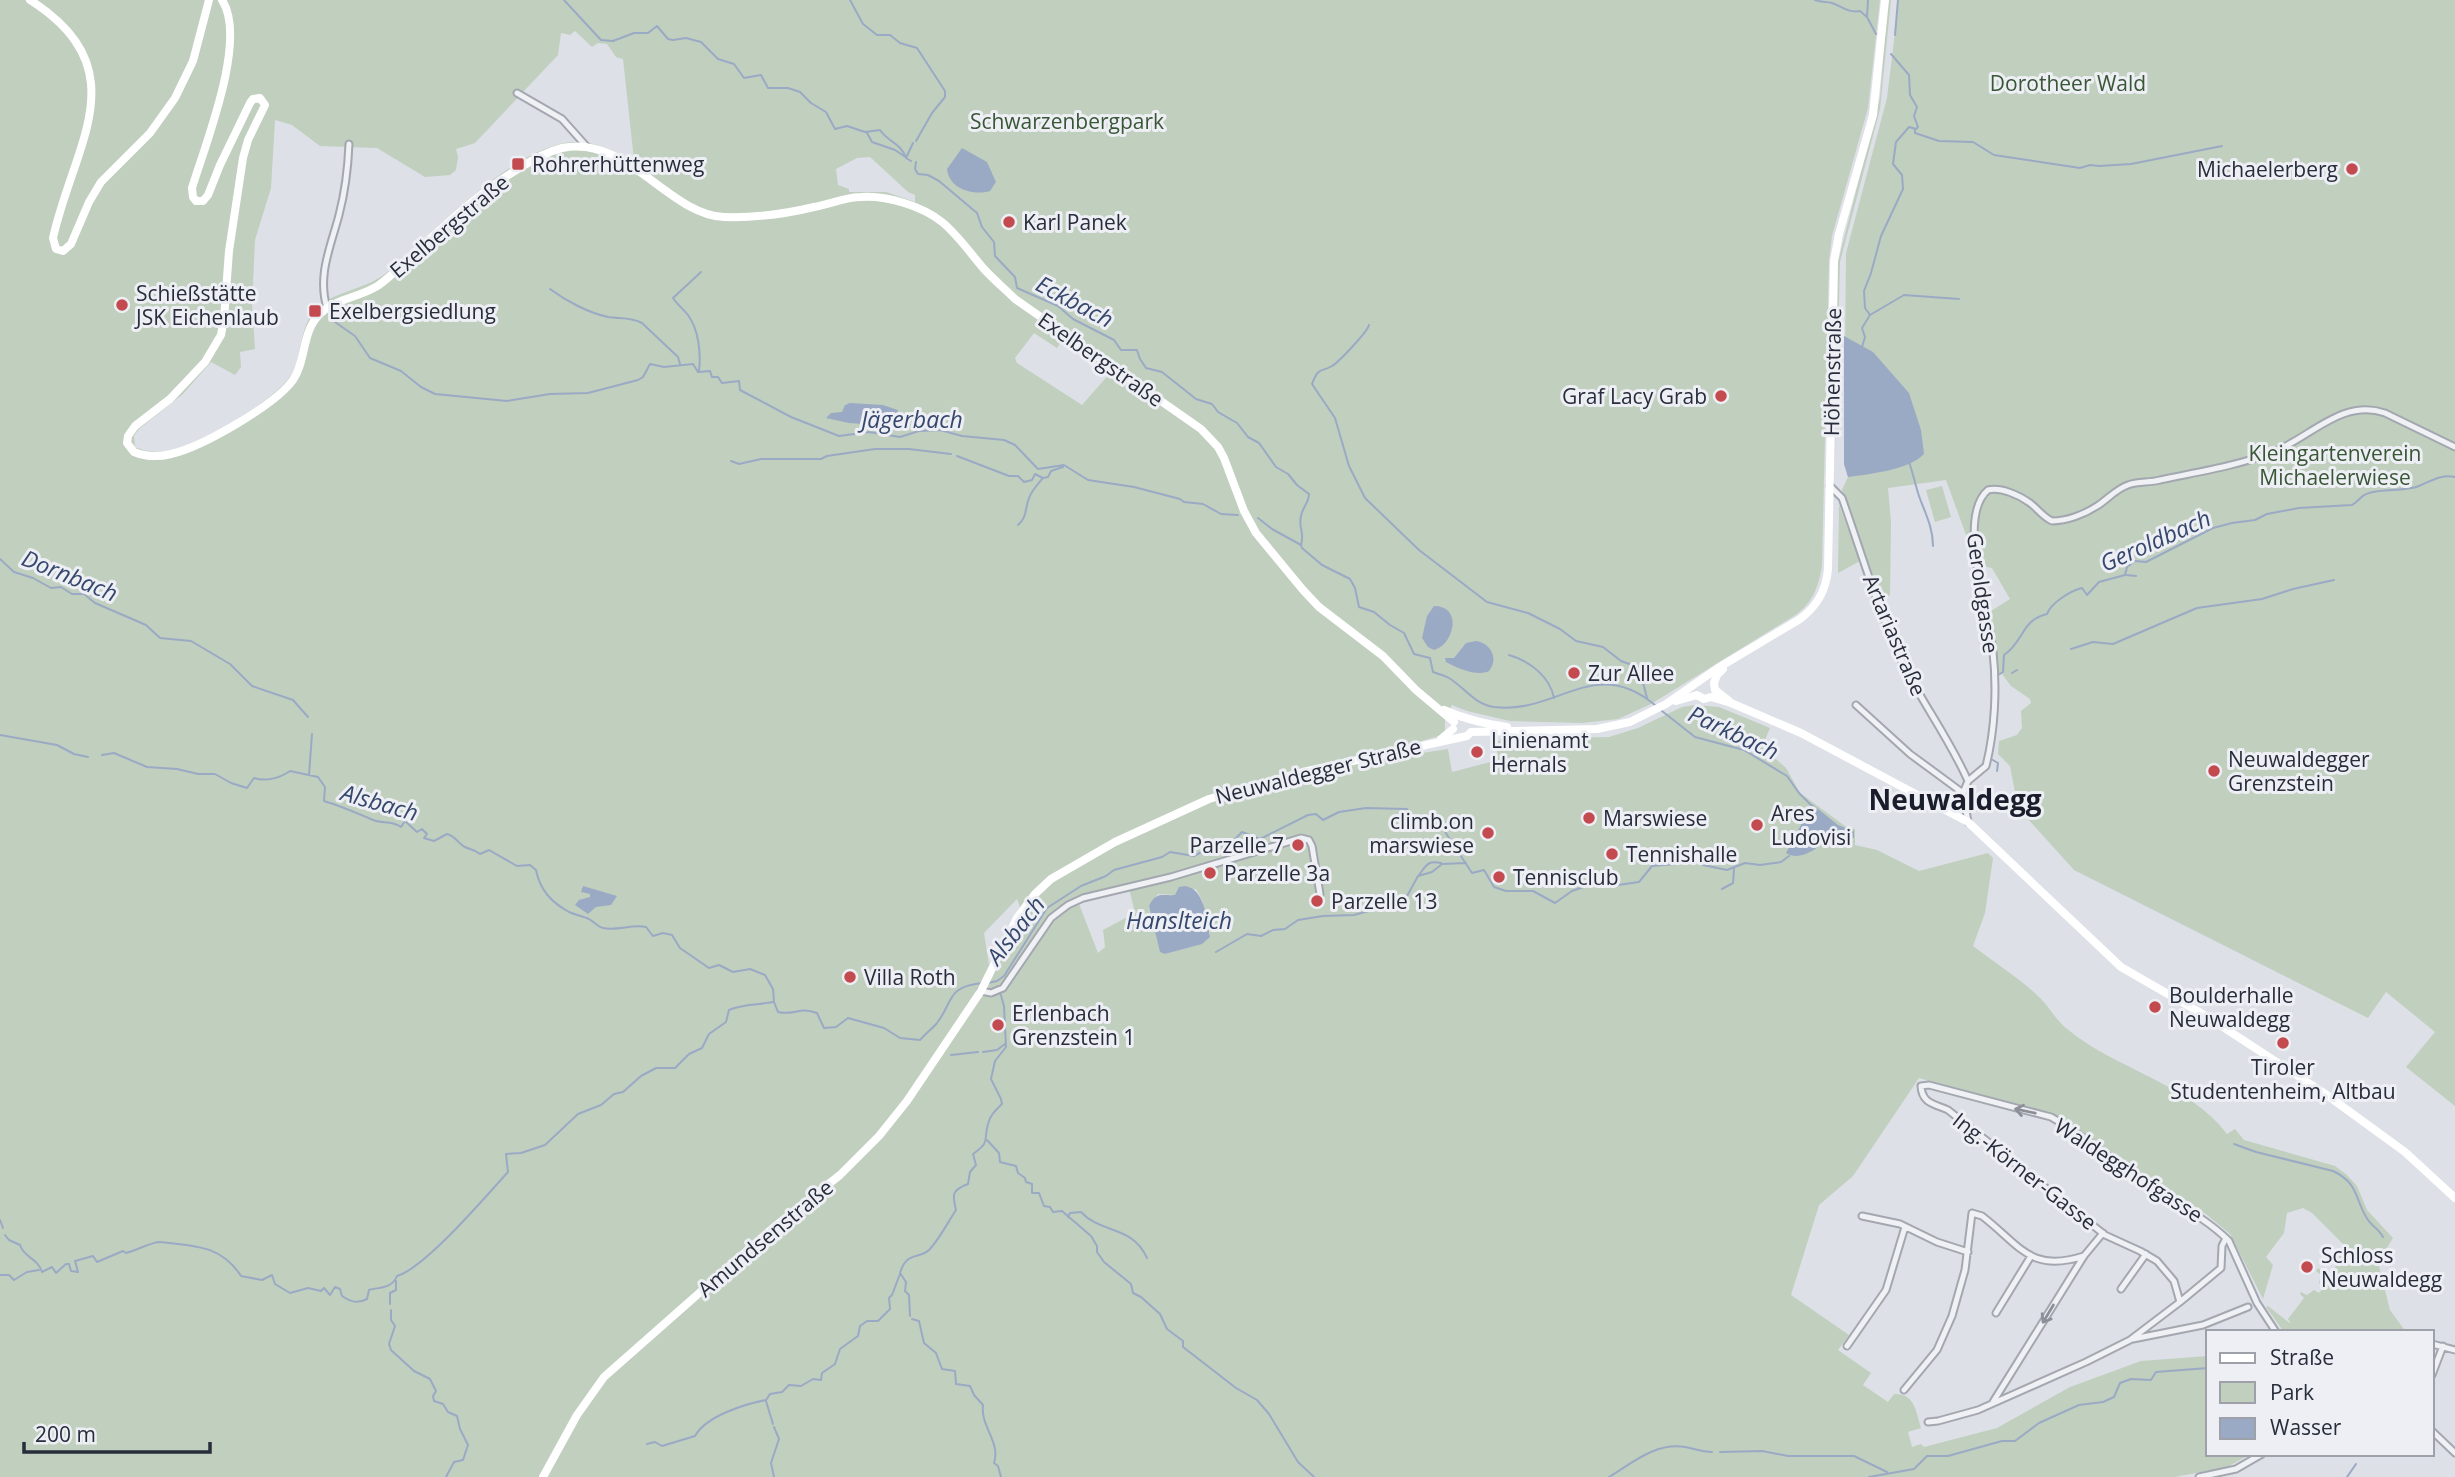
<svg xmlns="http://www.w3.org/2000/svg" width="2455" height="1477" viewBox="0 0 2455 1477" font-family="'Open Sans',sans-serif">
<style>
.green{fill:#c1cfbf;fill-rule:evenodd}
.water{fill:#9baac4}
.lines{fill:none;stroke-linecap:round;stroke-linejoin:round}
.stream{stroke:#9baac4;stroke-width:2}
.minor-casing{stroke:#a3a7af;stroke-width:9}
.minor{stroke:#f0f1f5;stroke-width:5}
.secondary{stroke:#fff;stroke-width:8}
.oneway{stroke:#8c8f98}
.poi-dot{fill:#c34a4f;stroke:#edeff4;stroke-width:2.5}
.labels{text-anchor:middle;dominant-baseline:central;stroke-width:6;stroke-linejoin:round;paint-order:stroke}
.park-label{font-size:21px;fill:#395636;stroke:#edeff4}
.poi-label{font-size:21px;fill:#282d3b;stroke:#edeff4;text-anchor:start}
.street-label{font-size:21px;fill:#282d3b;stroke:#edeff4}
.water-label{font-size:23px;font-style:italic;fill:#35476c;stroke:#edeff4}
.district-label{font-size:28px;font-weight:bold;fill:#1a1e2c;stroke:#edeff4}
</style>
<rect width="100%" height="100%" fill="#dde0e6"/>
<path class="green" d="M0,0h1880l-12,108 -36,128 -3,25 -7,305c-4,22 -9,37 -28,50l-143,88 -33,15 -36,4 -72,-2 -43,-10 -15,-6 -7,13v14l-6,4 -21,6 4,11 26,-4 4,23 46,-12 -2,-18 4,-1v-2l109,-2 29,-9 44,-21 13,-2 24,2 51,21 -8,19 24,21 14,25 45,33 10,3v16l22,5 42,21 69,-18 5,5 -8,55 -12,33c22,17 48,33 68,53 9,9 15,21 25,29 48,41 123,55 161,106l8,-5 9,11 91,26 12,9 10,11 10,24 26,28 -15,24 12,48 16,22h-122l-18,-25 2,-1 23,18 -3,-5 16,-21 -4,-4 1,-2 6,3 7,-5 5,3 5,-6 -5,-4 2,-8 -5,-4 2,-3 9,7 6,-1 10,-30 -31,-31 -9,-5 -16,5 -3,20 -18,24 7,8 -10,34 -33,-65 -24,-20 -62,-36 -77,-56 -24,-11 -49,-11 -75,-22 -66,98 -34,29 -28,90 58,40 -11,15 33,23 -8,12 25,17 6,-8c21,-1 22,18 27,34l-13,4 4,15 9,-3 3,3 73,-19 73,-41 71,-26 67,-5v98h43l-24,13 -52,10h-2175zM575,31l17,16 6,-4 9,1 9,13 7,2 12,110c-14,-11 -28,-22 -46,-26 -64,-14 -156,94 -204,131 -21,16 -52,17 -70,36 -16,17 -12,46 -24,65 -15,25 -91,69 -120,75 -11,3 -26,2 -36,-3l-1,-11 5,-7 44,-35 28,-32 24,13 6,-8 -1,-15 15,-3 -3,-44 3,-65 16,-52 4,-68 17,5 28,21 57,2 48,29 25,-2 6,-5 2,-13 -2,-8 19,-6 83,-88 3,-22 9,2zM870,157l38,35 7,3v7l-29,-10h-37v-3l-11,-4 -2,-16 21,-11zM1034,333l23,15 6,-9 48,33 -29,33 -65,-42 -2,-5zM1128,884l7,29 -32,17 2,17 -7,6 -21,-54zM1196,889l6,11 8,34 -13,11 -32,9 -5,-4 -11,-44 9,-12 17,1zM1017,899l3,8 -31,58 -5,-32z
M1888,0h3l-11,109 -40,153 -5,198 3,-198 42,-165z
M1899,0h556v444l-34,-17 -1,4 35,17v658l-49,-39 29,-35 -49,-40 -18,26 -294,-148 -56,-62 -8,-42 -12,-12 1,-13 18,-6 5,-7 -1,-17 10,-8 -1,-4 -19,-13 -9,-12 -4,1 -1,-23 -6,-41 19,-12 -18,-31 -15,-3 -31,-85 -58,8 3,34 -1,72 -7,9 -41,-113 6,-13 -4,-13 2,-211 41,-155z
M1942,486l9,31 -16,5 -9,-32z
M1839,505l21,56 -22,12z"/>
<path class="water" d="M962,148l25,14 9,20 -6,9c-17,5 -41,-2 -43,-22z
M1844,336l29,16 36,41 12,37 3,24c-15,16 -54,20 -76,23l-4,-13z
M850,403l33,2 15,5 -4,15 -2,1 -43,-3 -23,-5 5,-5 11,-1 3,-7z
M1434,606c30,0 19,40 0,44l-6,-3 -6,-9 5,-22z
M1476,641c15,2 23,18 13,30 -12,6 -32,-3 -43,-9l-1,-4h9l12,-15z
M1812,804l26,21 16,6v7h-10l-11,-4c-10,11 -32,29 -47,19z
M583,886l34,10 -6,9 -15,2 -8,7 -13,-9 4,-5 11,-3v-3l-9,-2z
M1185,886c20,3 22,34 25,51l-8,7 -37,10 -5,-2 -11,-46c7,-15 13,-10 26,-11l4,-8z"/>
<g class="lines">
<path class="stream" d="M564,0l37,40 12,1 21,-8h14l9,-7 11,13 5,1 13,-2 15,4 17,17 16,5 10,14 17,-3 7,13h20l12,4 11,11 15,9 9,17 12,-3 18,6 15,-2c8,12 21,13 26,28l5,3
M850,0l13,24 14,11h13l10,8 17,5 28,43v6l-13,16 -16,28
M1815,0c7,3 11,1 17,3 11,4 16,10 28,8l7,6
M1868,0l-1,17 9,17
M1895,35l3,-35
M1915,129v4l24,8 34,1 21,13 86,13 10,-3 9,1 32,-2 91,-18
M867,133l5,9 23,8 9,6
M906,158l7,-15
M916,162l-1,7 3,5 10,1 11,6 38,32 5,14 12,15 1,14 20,21 2,11 41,18 15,13 41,21 7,10h16l3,9 6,9 16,4 34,27 16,5 6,8 19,11 11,14 11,6 17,24 12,7 9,11 12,9c0,9 -7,14 -8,22 -3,14 4,15 0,29l1,3 20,17 28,14 5,9 4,19 15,5 16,13 14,8 10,21 16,4 3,14c5,2 11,3 16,6 16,10 25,26 45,29 63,8 100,-53 161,-2
M550,289c16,12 39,24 58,28 12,2 23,0 34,6l36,34 2,7
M1870,315l34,-20 55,4
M335,322l20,14 15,22 31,13 20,16 14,7 72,7 43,-7 38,-1 50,-13 5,-3 7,-13 14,3 29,-3 5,8
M1369,325c-1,6 -30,37 -37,41 -12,7 -13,0 -20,18l23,34 14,48 16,32 54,52 68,52 41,11 32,16 16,12 27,6 18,14 14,5 6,9 6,23
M1862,347l3,-10 -3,-9 8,-13 -5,-7 -1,-17 7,-18 10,-37 22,-47 -1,-14 -9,-11 3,-22 13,-15 7,2 2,-2 -4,-11 3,-9 -7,-12 -1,-20 -18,-21
M699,371c2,-17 0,-41 -11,-56 -5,-6 -11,-11 -15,-17l28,-26
M699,372l11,-1 2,6h6l4,6 17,-2 1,9 51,27 48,19 30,-4 31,5 19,-6 21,-1 22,6 42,4 11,5 23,24 26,-4 24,15 46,7 46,12 4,3 19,2 18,10 17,1
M957,456l52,20h9l6,6 8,-2 3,-6 8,4 5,-1 3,-6 12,-4
M731,461l8,3 22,-5h60l6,-3 48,-7h34l42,5
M1909,462c4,11 6,22 10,34 6,17 14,31 14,50
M1258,518l14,11 29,16
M1018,525c9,-7 7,-17 11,-27 3,-8 9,-14 14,-20
M0,559l14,13 19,6 18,10 10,-1 11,7h12l11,9 51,22 14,13 31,3 39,23 22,22 41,14 15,17
M2126,575l10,1
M2071,649l22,-7 20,2 84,-36 65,-9 31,-10 41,-9
M1509,655c21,6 41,22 45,43
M2012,673l5,-3
M1998,675l5,-3 1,-17c20,-13 17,-35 43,-41 4,-11 23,-23 35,-26l5,7 12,-13 26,-7 2,-8 8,-6 11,1 67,-34 19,-5 23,-3 12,-6 32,-6 53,-3c7,-4 9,-10 17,-12 15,-5 35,-1 50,-7 12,-5 22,-12 36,-9
M1662,711l33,26 49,13 43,26 12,17 13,13
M0,735l57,10 17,9 14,3
M102,755l12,-2 33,14 30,2 21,5h17l16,9 16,5 7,-10c12,4 26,0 36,-7l28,6 7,10 -1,14c17,5 33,12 49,19 10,4 18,0 28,7l4,-6 12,11 5,-3 5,5 -3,4 10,3 13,-7c9,2 11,10 18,13 6,3 9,2 15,7l9,-4 28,16 13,-1 6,5c4,20 15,32 33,42 6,3 14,4 20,7 5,3 9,8 14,9 15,3 29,-4 43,-1l7,9 10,-3 9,2 8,13 29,20 10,-3 14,7 17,-3 15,6 8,14 1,13 4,10c17,4 21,-6 39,1l7,15 12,-1 12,-9 36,10 16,10 20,2c5,-6 12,-11 17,-17 17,-22 9,-36 45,-40
M1991,759l7,4 -1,8
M309,775l3,-41
M1419,875c7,-9 8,-15 22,-12
M1722,889l11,-6 1,-14
M1216,952l31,-18 14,2 12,-6 12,-1 13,-9 25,-4 31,-1 29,-8 23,-9 12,-22 14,-4 10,-8 24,-1
M988,983l9,-2 7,-5 43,-68 34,-22 25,-10 8,-6 48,-13 8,-5 24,4 17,-9 20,-4 11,-11 18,7 48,-24 8,-1 7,6 16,-8 27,-4 41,1 11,14 18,-5 36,55 12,-3 10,17 12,4h27l22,12 17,-12 23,-8 23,2 21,-3 13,-16 23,-2 14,-11 11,4 3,8 24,5 18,-7 15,2 21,-3 8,-6
M983,1052l14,-2 8,-6
M951,1055l27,-3
M987,1140l12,13 1,9 16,4 2,7 7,5 1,4 6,2v9h7l5,13 6,1 3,5 9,-1 29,25 6,10v6l7,10 27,22 2,9 8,4 19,17 7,15 16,12v6l53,41 21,12 12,14 29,48 16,15
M2234,1144l22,8 77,19c27,13 21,28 35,49 5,7 11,9 15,17
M1068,1217l2,-4 11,-1c20,22 51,13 66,46
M0,1220l3,8
M5,1235l4,5 11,5c4,13 18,13 22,27l10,-5 4,6 10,-9h3l2,7 7,1 -3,-11 18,-5 4,6 26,-11 3,2c12,-3 25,-11 34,-11 35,4 61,3 81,34l21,4 10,-5 3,9 15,9 18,-5 13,3 3,-3 6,7 5,-8 5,2 2,7c9,6 15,8 25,3l2,-9c10,-3 23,-1 28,-14 28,-8 89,-80 111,-104l-2,-18 15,-1 24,-8 33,-31 23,-9 13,-11 9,-2 18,-16 15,-8h19l14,-14 13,-6 7,-14 17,-12 3,-12c13,-6 29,-5 44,-8
M0,1275h9l5,5 13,-8 12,-2
M390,1304v-11l6,-3v-9
M391,1310v10l4,6 -6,18 2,6 23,21 16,8 6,12 -3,5 1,5 9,3 5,8 9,4 3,13 8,16 -5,15 -9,2 -8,15
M910,1316l-1,-21 -4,-4 1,-9 -6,-9c7,-23 20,-13 30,-24 10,-11 18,-27 26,-39 -4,-16 -4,-20 12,-26l2,-12 6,-7 -3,-11c18,-13 10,-12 15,-30 2,-9 8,-14 14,-20l-1,-5 -10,-20 4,-18 11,-14 -2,-41 -4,-14
M912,1319l7,2 5,22 12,10 6,16 13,2 1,13 14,2 4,9 9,10c-3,21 18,37 11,58l4,3 3,11
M766,1401l7,23
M647,1444l8,-2 7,4 33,-10c11,-20 50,-32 71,-36l4,-6 12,-2 7,-7 12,1 12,-7 8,1 1,-7 13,-9 5,-15 18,-13 2,-10 7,-5h11l12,-12 -1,-11 3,-3 8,-21
M1720,1452l42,-1 26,5h66l33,16
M774,1477l-3,-14 8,-24 -5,-12
M1609,1477c23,-14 47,-35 76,-30 10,2 17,5 27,5
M1869,1477l45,-8 13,-13h21l54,-15h13l24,-18 40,-18 24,-3 11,-5 6,-14 11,-4 20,1 5,-8 52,-4
M2347,1477l9,-13"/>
<defs>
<path id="minor" d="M517,93l45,26 25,28
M327,308c-10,-33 4,-62 12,-93 6,-23 9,-47 10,-71
M1830,486l12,12c20,56 36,113 61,166 20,40 47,76 65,117l-5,12 5,29
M1856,705l54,49 53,39
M1968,781l18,-15c9,-36 11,-78 7,-114 -4,-39 -37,-135 -5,-162 13,-3 31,5 42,13 8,6 13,14 22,18 15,0 33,-7 45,-15 11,-7 19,-17 31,-21 10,-4 21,-2 32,-5 37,-8 77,-14 113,-28 37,-14 69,-54 112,-39l70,34
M981,991l10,2 12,-5 48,-70 17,-13 15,-7 88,-21 130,-39 8,2 3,6 8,48
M1862,1216l38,8 37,18 31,10
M2226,1238l-4,8 -1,22 -41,34 -6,-21 -17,-20 -17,-10 -35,-16 -157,-125c-13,-6 -26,-6 -27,-24l8,-1 122,32c32,18 60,42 89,63 30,21 63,35 89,61l28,62 19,29
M2121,1289l25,-35
M1996,1313l35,-57
M2133,1339l70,-14 45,-18
M2432,1344l23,6
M1847,1346l39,-56 19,-63
M2432,1375l11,-29
M1904,1390l33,-40 15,-34 13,-46 7,-57 10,3c39,30 48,57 102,40
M1993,1402l91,-146 19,-23
M1928,1422l10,-1 40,-11 108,-48 44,-22 50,-38
M2432,1431l23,22
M2199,1477l37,-8 26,-15"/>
</defs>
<use href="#minor" class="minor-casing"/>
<use href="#minor" class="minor"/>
<path class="secondary" d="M30,0c109,70 44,143 23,238l3,11 7,2 8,-7 18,-42 12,-20 49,-49 25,-35 18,-37 16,-61
M222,0c26,39 -17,145 -30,188l1,9 3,4h7l5,-6 12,-30 30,-62 3,-4 7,-1 5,7 -17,35 -5,18 -14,93 -5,68 -3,16 -16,27 -35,37 -35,27 -7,10 -1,7 7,9c12,5 25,5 37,2 31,-7 104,-49 122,-74 13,-19 9,-47 25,-64 16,-18 42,-18 61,-31 14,-10 27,-24 40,-36 32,-29 62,-58 99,-80 14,-9 28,-17 44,-21 64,-14 107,67 162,69 31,1 61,-3 90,-10 16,-3 32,-10 47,-10 25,-2 61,9 81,25 16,13 28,31 42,47 10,11 21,20 31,30l186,130 17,18 6,11 20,53 12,22 47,57 16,17 64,49 33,34 38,32
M1714,683l3,-8 6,-6
M1714,683l1,7 14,11
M1676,701l21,-6 7,4 7,-2 20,6 70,30 167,89 153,145 85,49 118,77 81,59 50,46
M1444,710c21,9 40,14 63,17
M1441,739l12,-10
M543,1477l34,-62 27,-38 169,-149 67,-53 39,-39 28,-35 74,-110 36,-73 18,-24 16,-15 64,-37 94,-43 94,-27 164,-36 4,-4 126,-3 33,-7 36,-18 52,-36 82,-49c17,-13 26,-28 28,-50l6,-308 5,-27 34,-119 12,-115"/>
</g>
<defs><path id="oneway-shaft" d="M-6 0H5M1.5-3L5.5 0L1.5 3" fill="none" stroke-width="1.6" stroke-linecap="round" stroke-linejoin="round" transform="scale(1.75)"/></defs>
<g class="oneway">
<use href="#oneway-shaft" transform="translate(2025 1111) rotate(-168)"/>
<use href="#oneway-shaft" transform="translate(2048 1314) rotate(121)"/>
</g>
<g class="poi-dot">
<rect x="511" y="157" width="14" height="14" rx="3.5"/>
<circle cx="2352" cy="169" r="7"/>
<circle cx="1009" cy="222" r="7"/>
<circle cx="122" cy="305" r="7"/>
<rect x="308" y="304" width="14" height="14" rx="3.5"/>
<circle cx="1721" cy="396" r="7"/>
<circle cx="1574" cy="673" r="7"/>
<circle cx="1477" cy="752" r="7"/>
<circle cx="2214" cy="771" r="7"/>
<circle cx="1589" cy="818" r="7"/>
<circle cx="1757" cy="825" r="7"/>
<circle cx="1488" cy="833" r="7"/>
<circle cx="1298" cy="845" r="7"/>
<circle cx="1612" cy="854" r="7"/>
<circle cx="1210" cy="873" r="7"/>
<circle cx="1499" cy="877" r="7"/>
<circle cx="1317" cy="901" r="7"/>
<circle cx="850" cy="977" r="7"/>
<circle cx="2155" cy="1007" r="7"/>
<circle cx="998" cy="1025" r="7"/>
<circle cx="2283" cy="1043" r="7"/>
<circle cx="2307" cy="1267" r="7"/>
</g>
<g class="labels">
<g class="park-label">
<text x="2068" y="83">Dorotheer Wald</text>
<text x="1067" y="121">Schwarzenbergpark</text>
<text x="2335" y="453">Kleingartenverein<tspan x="2335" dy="24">Michaelerwiese</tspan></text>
</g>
<g class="poi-label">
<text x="532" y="164">Rohrerhüttenweg</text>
<text x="2338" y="169" text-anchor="end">Michaelerberg</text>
<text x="1023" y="222">Karl Panek</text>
<text x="136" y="293">Schießstätte<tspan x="136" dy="24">JSK Eichenlaub</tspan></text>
<text x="329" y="311">Exelbergsiedlung</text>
<text x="1707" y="396" text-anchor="end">Graf Lacy Grab</text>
<text x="1588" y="673">Zur Allee</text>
<text x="1491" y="740">Linienamt<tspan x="1491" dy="24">Hernals</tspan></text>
<text x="2228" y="759">Neuwaldegger<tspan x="2228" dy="24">Grenzstein</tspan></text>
<text x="1771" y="813">Ares<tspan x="1771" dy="24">Ludovisi</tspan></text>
<text x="1603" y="818">Marswiese</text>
<text x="1474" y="821" text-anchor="end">climb.on<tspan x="1474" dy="24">marswiese</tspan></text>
<text x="1284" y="845" text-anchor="end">Parzelle 7</text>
<text x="1626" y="854">Tennishalle</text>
<text x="1224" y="873">Parzelle 3a</text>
<text x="1513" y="877">Tennisclub</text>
<text x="1331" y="901">Parzelle 13</text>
<text x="864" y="977">Villa Roth</text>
<text x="2169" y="995">Boulderhalle<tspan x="2169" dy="24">Neuwaldegg</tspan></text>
<text x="1012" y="1013">Erlenbach<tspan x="1012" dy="24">Grenzstein 1</tspan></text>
<text x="2283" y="1067" text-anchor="middle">Tiroler<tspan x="2283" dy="24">Studentenheim, Altbau</tspan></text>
<text x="2321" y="1255">Schloss<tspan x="2321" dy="24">Neuwaldegg</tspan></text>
</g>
<g class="street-label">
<text transform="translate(449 226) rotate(-40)">Exelbergstraße</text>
<text transform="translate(1101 359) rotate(35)">Exelbergstraße</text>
<text transform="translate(1832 372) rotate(-89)">Höhenstraße</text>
<text transform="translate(1983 593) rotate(82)">Geroldgasse</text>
<text transform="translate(1895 635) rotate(67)">Artariastraße</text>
<text transform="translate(1318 771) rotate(-14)">Neuwaldegger Straße</text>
<text transform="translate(2129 1170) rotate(33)">Waldegghofgasse</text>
<text transform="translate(2025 1171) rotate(38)">Ing.-Körner-Gasse</text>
<text transform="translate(765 1238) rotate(-40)">Amundsenstraße</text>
</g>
<g class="water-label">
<text transform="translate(1075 301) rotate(28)">Eckbach</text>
<text x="912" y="419">Jägerbach</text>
<text transform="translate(2155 540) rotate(-24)">Geroldbach</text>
<text transform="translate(70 575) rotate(22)">Dornbach</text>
<text transform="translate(1734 732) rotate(25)">Parkbach</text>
<text transform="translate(380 802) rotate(16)">Alsbach</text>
<text x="1179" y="920">Hanslteich</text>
<text transform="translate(1015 930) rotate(-52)">Alsbach</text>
</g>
<g class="district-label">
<text x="1955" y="799">Neuwaldegg</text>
</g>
</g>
<rect x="2206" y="1330" width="228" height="126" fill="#edeff4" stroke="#9ea1aa" stroke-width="2"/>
<rect x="2220" y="1353" width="35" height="10" fill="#ffffff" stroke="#9ea1aa" stroke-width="2"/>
<text x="2270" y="1365" font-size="21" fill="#282d3b">Straße</text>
<rect x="2220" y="1382" width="35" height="21" fill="#c1cfbf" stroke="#9ea1aa" stroke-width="2"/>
<text x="2270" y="1400" font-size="21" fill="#282d3b">Park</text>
<rect x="2220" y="1418" width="35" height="21" fill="#9baac4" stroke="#9ea1aa" stroke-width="2"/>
<text x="2270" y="1435" font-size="21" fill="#282d3b">Wasser</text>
<path d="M24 1442v10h186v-10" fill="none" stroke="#282d3b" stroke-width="3.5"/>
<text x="35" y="1442" font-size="21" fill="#282d3b" stroke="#edeff4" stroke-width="5" paint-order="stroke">200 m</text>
</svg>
